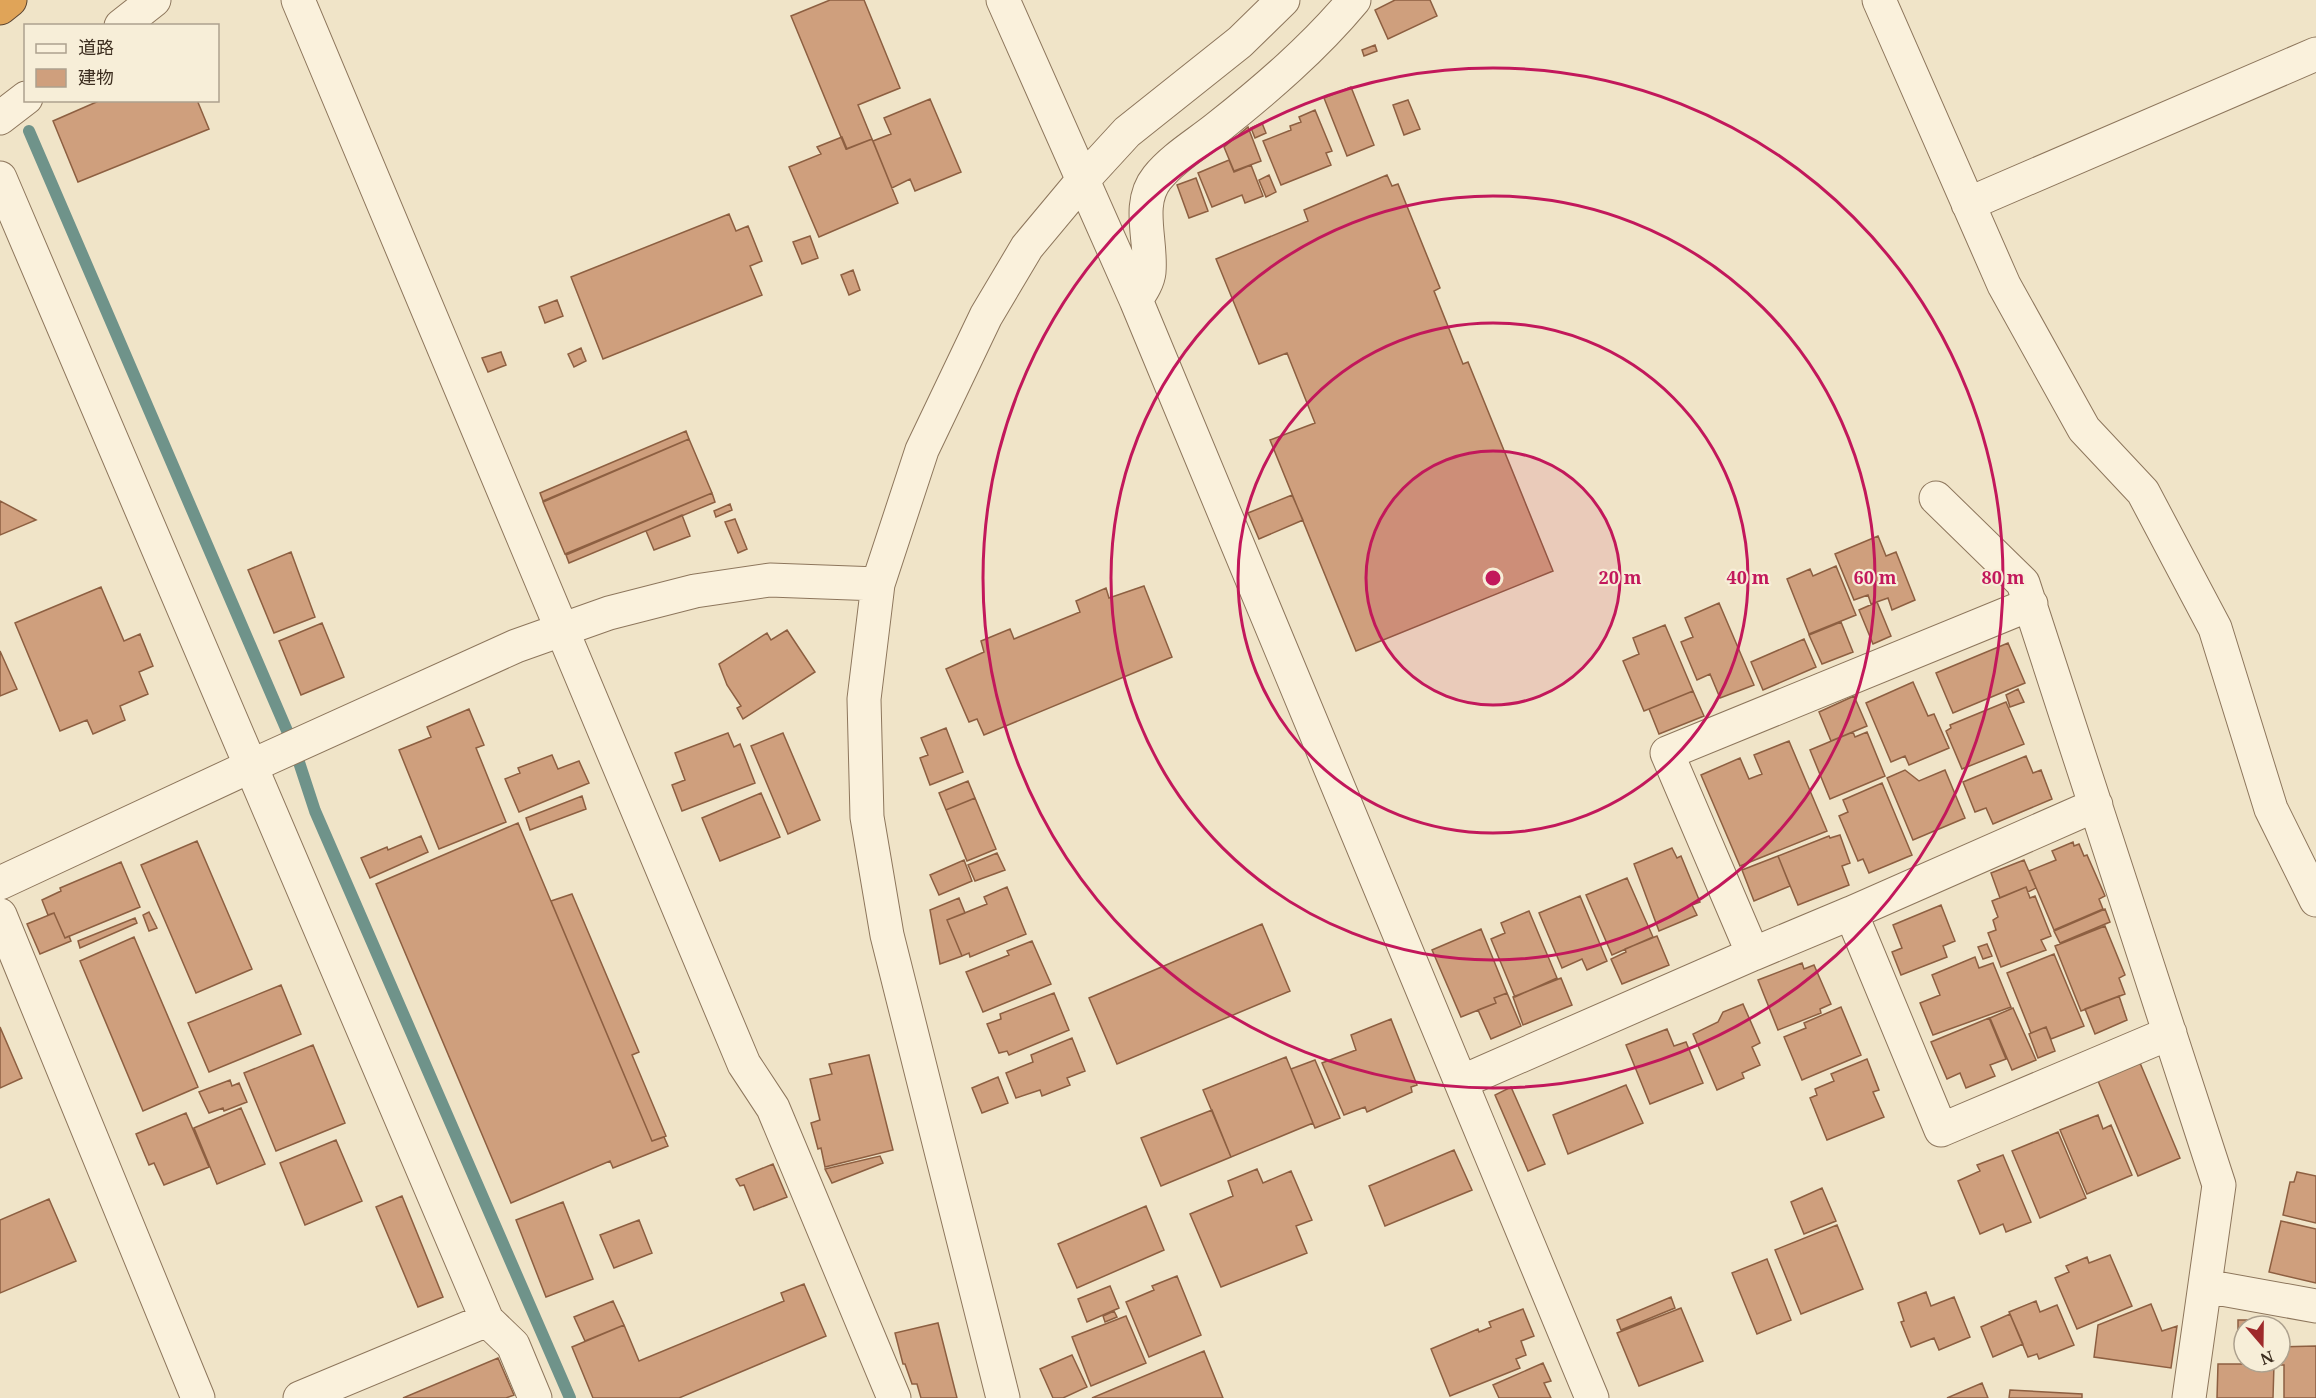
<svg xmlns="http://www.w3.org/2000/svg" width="2316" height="1398" viewBox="0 0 2316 1398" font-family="'Noto Serif','Noto Sans JP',serif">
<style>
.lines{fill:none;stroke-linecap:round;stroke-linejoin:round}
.stream{stroke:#6f938a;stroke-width:12}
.building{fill:#cf9f7d;stroke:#8d5f41;stroke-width:1.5}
.minor-casing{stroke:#8d765c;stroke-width:35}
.highway-casing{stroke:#5b4430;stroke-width:35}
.minor{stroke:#faf1dc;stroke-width:33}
.highway{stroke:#e0a458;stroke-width:33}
.ring{fill:none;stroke:#c2185b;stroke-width:3}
.centre{fill:#c2185b;stroke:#f7eed8;stroke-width:3}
.ring-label{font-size:18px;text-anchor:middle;font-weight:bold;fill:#c2185b;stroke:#f7eed8;stroke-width:4.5;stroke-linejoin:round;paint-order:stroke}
</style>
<rect width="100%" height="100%" fill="#f0e4c8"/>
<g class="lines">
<path class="stream" d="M29,131l265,616 21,64 255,587"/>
</g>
<path class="building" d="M830,0h34l36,88 -42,17 14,34 -26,10 -55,-133z
M1395,0h35l7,16 -49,23 -13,-29z
M1375,45l2,6 -13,5 -2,-6z
M1351,87l23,58 -27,11 -23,-58z
M930,99l31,73 -46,19 -5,-12 -18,9 -19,-47 18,-7 -7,-16z
M101,100h96l12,29 -131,53 -25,-61z
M1408,100l12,29 -16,6 -11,-30z
M1315,110l17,41 -6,2 5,12 -50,20 -18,-44 28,-11 -1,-4 11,-4 -2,-5z
M1262,123l4,10 -11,5 -4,-10z
M1248,127l13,34 -27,10 -10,-24z
M842,137l5,12 25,-10 26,64 -79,34 -30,-70 32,-13 -4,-7z
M1229,160l5,12 17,-7 12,31 -18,7 -3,-8 -30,12 -14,-34z
M1269,175l7,17 -10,5 -7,-17z
M1387,175l5,11 6,-2 42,104 -6,3 29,73 5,-2 85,209 -197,80 -86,-211 45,-17 -28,-70 -28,11 -43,-105 92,-38 -4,-11z
M1196,178l12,33 -19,7 -12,-33z
M729,214l7,17 12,-5 14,35 -12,5 12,29 -159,64 -32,-82z
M810,236l8,22 -16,6 -9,-22z
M853,270l7,20 -11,5 -8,-20z
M557,300l6,16 -18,7 -6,-16z
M581,348l5,13 -12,6 -6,-13z
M501,352l5,13 -18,7 -6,-14z
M686,431l3,8 -146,62 -3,-8z
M689,439l23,54 -147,61 -22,-52z
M712,493l3,9 -146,61 -3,-8z
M1292,495l11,25 -44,19 -11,-26z
M0,501l36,19 -36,15z
M730,504l2,6 -16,7 -2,-6z
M682,515l8,21 -36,14 -8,-19z
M735,519l12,30 -9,4 -13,-31z
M1878,536l8,20 10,-4 19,48 -23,10 -4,-12 -17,6 -3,-9 -14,5 -19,-46z
M291,552l24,65 -41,16 -26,-63z
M1836,566l20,49 -47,19 -22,-55 23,-10 3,7z
M1144,586l28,71 -188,78 -7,-16 -8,3 -23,-53 38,-17 -3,-11 29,-12 4,10 66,-27 -4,-11 30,-13 3,10z
M101,587l23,54 16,-7 13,32 -14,6 9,22 -28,12 5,14 -32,14 -6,-14 -27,11 -45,-108z
M1877,602l14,34 -18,8 -14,-34z
M1719,603l35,82 -34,13 -10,-24 -13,6 -16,-38 12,-5 -8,-19z
M1841,622l12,30 -31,12 -13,-29z
M322,623l22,54 -43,18 -22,-54z
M1665,625l28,66 -49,20 -21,-50 16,-7 -6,-16z
M787,630l28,42 -72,47 -6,-11 4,-2 -14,-21 -8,-21 48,-31 4,7z
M1804,639l12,28 -53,23 -12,-28z
M2008,643l17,40 -72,30 -17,-40z
M0,651l17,38 -17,7z
M1913,682l15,34 6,-2 15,34 -40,17 -4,-9 -14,6 -25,-59z
M2018,689l6,13 -14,5 -4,-12z
M1693,691l11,25 -45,18 -10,-25z
M1854,696l13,30 -36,15 -12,-29z
M2006,702l18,42 -62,25 -16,-38 5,-3 -1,-3z
M469,709l15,36 -8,3 30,74 -67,27 -40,-99 32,-13 -4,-10z
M946,728l17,44 -33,13 -10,-27 8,-3 -7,-17z
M1853,732l2,5 12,-5 18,44 -55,23 -20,-49z
M728,733l6,14 6,-3 15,39 -73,28 -10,-26 13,-5 -10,-27z
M783,733l37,87 -32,14 -37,-88z
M1789,741l38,90 -87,35 -39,-91 39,-17 9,21 13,-5 -8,-19z
M552,755l6,14 21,-8 10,22 -70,29 -14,-33 15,-6 -2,-5z
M2026,756l7,17 8,-3 11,29 -59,25 -7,-16 -11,4 -12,-30z
M1905,770l14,11 26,-11 20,48 -52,22 -26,-62z
M968,781l7,17 -29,12 -7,-17z
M1882,783l30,72 -43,18 -6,-14 -5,2 -19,-45 9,-4 -5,-12z
M761,793l19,44 -60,24 -18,-43z
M582,796l4,13 -56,21 -4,-12z
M975,798l21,51 -29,12 -21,-51z
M518,823l134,318 12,-4 4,9 -55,22 -3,-7 -99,42 -135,-319z
M1840,835l10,28 -8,3 7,19 -51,20 -20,-49 51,-20 1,2z
M421,836l7,16 -58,26 -9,-20 26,-11 1,3z
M197,841l55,128 -56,24 -55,-128z
M2073,842l1,4 5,-2 5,12 3,-1 18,41 -6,3 4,10 -49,21 -25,-59 27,-11 -4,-9z
M1672,848l5,10 4,-2 19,46 -8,3 5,10 -38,16 -25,-67z
M997,853l8,17 -30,11 -7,-16z
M1778,856l12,30 -36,15 -12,-31z
M964,860l8,21 -33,14 -9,-20z
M2024,860l12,28 -8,4 -2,-5 -26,11 -9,-25z
M121,862l19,45 -75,31 -11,-25 -6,2 -6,-15 19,-9 -1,-3z
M1627,878l26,59 -41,18 -26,-60z
M1007,887l19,47 -56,23 -1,-4 -7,3 -15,-36 40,-16 -3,-7z
M2026,887l4,11 5,-2 16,40 -10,4 5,10 -45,17 -13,-34 8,-3 -3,-10 5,-3 -6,-16z
M572,894l67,158 -7,3 34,81 -14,5 -101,-240z
M1580,896l27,65 -20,9 -5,-11 -20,9 -23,-55z
M959,898l6,15 -18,7 15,36 -22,8 -10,-54z
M1941,905l14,36 -12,5 4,11 -46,18 -9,-23 10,-4 -9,-23z
M2105,909l5,13 -50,21 -6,-12z
M1529,911l28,67 -42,19 -24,-58 14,-6 -4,-10z
M149,912l8,16 -8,3 -6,-16z
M54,913l11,25 4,-2 2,5 -31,13 -13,-30z
M135,918l2,5 -57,25 -2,-7z
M1262,924l28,67 -173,73 -28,-66z
M2105,926l20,49 -6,3 6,16 -44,17 -26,-65z
M1481,929l26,64 -13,5 2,5 -35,14 -29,-67z
M1657,936l12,29 -47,19 -11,-25 15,-7 -1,-3z
M134,937l64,150 -55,24 -63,-150z
M1032,941l19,43 -68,28 -17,-40 43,-17 -2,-4z
M1987,944l5,12 -9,3 -5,-12z
M2054,954l30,72 -33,13 -5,-12 -15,6 -24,-60z
M1975,957l4,11 14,-5 18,44 -78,28 -13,-32 20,-8 -8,-20z
M1802,963l2,6 10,-4 17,39 -11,5 1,4 -43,17 -20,-50z
M1561,978l11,27 -49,20 -10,-28z
M281,985l20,49 -92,38 -21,-49z
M1054,993l15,37 -60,25 -2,-4 -8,2 -12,-29 14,-5 -1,-5z
M1507,993l14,33 -30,13 -13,-29 18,-7 -2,-5z
M2119,996l8,24 -32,14 -10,-25z
M1743,1004l17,39 -8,4 8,18 -18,8 2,5 -27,12 -24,-56 25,-12 5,-10z
M1841,1007l20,48 -59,25 -18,-43 22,-9 -2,-5z
M2013,1008l23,52 -24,10 -22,-52z
M1989,1018l17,41 -16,6 5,11 -29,12 -6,-15 -13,6 -16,-37z
M1391,1019l26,66 -6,2 1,5 -45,20 -2,-5 -21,8 -22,-52 34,-13 -5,-15z
M0,1027l22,51 -22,10z
M2046,1027l9,24 -17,7 -9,-24z
M1667,1029l7,17 12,-4 17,41 -53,21 -24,-59z
M1072,1038l13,33 -18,7 3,7 -28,11 -2,-6 -24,8 -10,-25 27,-11 -2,-7z
M313,1045l32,78 -69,28 -32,-78z
M869,1055l24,95 -68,17 -4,-19 -3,1 -7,-26 9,-3 -10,-41 22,-5 -3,-10z
M1286,1057l27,66 -82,34 -28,-67z
M1867,1059l12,31 -6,2 11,25 -57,23 -17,-42 7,-3 -2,-6 19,-8 -3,-7z
M1315,1060l25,58 -25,10 -24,-59z
M2140,1063l40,95 -42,18 -40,-95z
M998,1077l10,26 -26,10 -10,-25z
M230,1080l2,6 7,-3 8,19 -23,9 -1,-3 -14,5 -10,-21z
M1626,1085l17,38 -75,31 -15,-39z
M1511,1087l34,77 -17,7 -33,-76z
M241,1108l24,56 -48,20 -23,-56z
M1212,1110l19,47 -70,29 -20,-48z
M186,1113l23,54 -45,18 -10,-22 -5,2 -13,-31z
M2098,1115l5,14 8,-4 21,50 -45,19 -27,-64z
M2058,1132l28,66 -46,20 -28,-67z
M336,1140l26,61 -57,24 -25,-62z
M1454,1150l18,40 -87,36 -16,-40z
M2003,1155l28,67 -25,10 -3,-8 -23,10 -22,-53 22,-10 -3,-6z
M880,1156l3,7 -51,20 -7,-14z
M773,1164l14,33 -33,13 -10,-25 -4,1 -4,-7z
M1257,1169l6,14 28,-12 21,49 -16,6 11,27 -86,34 -31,-73 43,-18 -5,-15z
M2297,1172l19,4v47l-33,-8 7,-33h4z
M1822,1188l14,33 -32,13 -13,-32z
M402,1196l41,101 -25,10 -42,-100z
M49,1199l27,62 -76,32v-73z
M563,1202l30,77 -47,18 -30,-77z
M1146,1206l18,44 -87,38 -19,-44z
M639,1220l13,33 -38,15 -14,-33z
M2281,1221l35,8v54l-47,-11z
M1837,1225l26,64 -62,25 -26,-64z
M2110,1255l22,51 -55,23 -22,-51 14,-6 -3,-6 21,-9 2,6z
M1767,1259l24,61 -34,14 -25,-61z
M1177,1276l24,59 -52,22 -23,-55 28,-12 -2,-4z
M804,1284l22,52 -147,62h-86l-21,-51 52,-22 15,36 145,-60 -3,-8z
M1110,1286l9,22 -32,14 -9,-23z
M1926,1292l5,14 23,-9 16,40 -31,13 -5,-12 -23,9 -10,-25 3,-1 -6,-18z
M1671,1297l4,11 -54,22 -4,-10z
M613,1301l11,24 -39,16 -11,-24z
M2036,1301l4,11 17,-7 17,40 -35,14 -2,-5 -9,3 -19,-45z
M2151,1304l11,27 15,-5 -6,42 -77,-11 4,-32z
M1681,1308l22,53 -64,25 -22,-53z
M1523,1309l11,27 -13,5 5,14 -10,4 4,9 -70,28 -19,-47 47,-20 1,3 12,-5 -2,-5z
M1114,1311l3,6 -12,5 -2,-6z
M2010,1314l13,30 -30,13 -12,-30z
M1126,1316l20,47 -55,23 -19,-49z
M2238,1320h35v6h-29v29h-6z
M938,1323l19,75h-36l-4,-14h-5l-7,-20h-2l-8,-31z
M2316,1346v52h-32v-33h-5l1,-18z
M1204,1351l19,47h-131z
M1072,1355l15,32 -24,11h-10l-13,-29z
M498,1358l16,37 -8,3h-103z
M1543,1363l8,18 -7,2 7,15h-52l-6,-13z
M2218,1364h56l-1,34h-56z
M1982,1383l6,15h-41z
M2010,1390l72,4v4h-73z"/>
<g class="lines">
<defs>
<path id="minor" d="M298,0l446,1064 29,44 121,290
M1003,0l133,300 456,1098
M1879,0l125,285 80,144 59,63 72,136 56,181 45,91
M121,26l33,-26
M0,118l26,-20
M0,178l487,1142 26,25 22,53
M1968,204l348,-150
M1136,300c5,-8 12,-18 13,-28 3,-31 -13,-68 8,-94 16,-20 40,-34 60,-50 49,-39 97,-80 137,-128
M1936,498l87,85 196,602 -30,213
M2096,805l-245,108 90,217 229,-97
M0,883l251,-117 265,-120 93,-33 86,-22 75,-11 108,4
M0,915l198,483
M1753,954l98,-41
M1461,1082l292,-128 -86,-201 364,-149
M2205,1286l111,20
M300,1398l187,-78
M1003,1398l-116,-463 -20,-118 -3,-118 14,-115 44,-134 64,-134 41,-69 55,-66 45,-49 113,-90 43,-42"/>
<path id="highway" d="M0,8l10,-8"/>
</defs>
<use href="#minor" class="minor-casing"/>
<use href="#highway" class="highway-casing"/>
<use href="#minor" class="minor"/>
<use href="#highway" class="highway"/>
</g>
<circle cx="1493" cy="578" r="127" fill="#c2185b" fill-opacity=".12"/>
<g class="ring">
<circle cx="1493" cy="578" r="127"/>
<circle cx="1493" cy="578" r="255"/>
<circle cx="1493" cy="578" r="382"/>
<circle cx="1493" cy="578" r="510"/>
</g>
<circle cx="1493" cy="578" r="9" class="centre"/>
<g class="ring-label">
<text x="1620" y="584">20 m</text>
<text x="1748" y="584">40 m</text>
<text x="1875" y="584">60 m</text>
<text x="2003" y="584">80 m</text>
</g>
<rect x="24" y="24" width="195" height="78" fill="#f7eed8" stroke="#ada18e" stroke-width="1.5"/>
<rect x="36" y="44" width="30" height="9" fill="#faf1dc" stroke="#ada18e" stroke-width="1.5"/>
<text x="78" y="54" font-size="18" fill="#3d2e20">道路</text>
<rect x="36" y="69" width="30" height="18" fill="#cf9f7d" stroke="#ada18e" stroke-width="1.5"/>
<text x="78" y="84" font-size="18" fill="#3d2e20">建物</text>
<g transform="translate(2262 1344) rotate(160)"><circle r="28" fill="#f7eed8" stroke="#ada18e" stroke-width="1.5"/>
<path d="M0-4.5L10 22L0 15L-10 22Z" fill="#9e2a2b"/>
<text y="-9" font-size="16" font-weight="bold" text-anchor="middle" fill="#3d2e20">N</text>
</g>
</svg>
